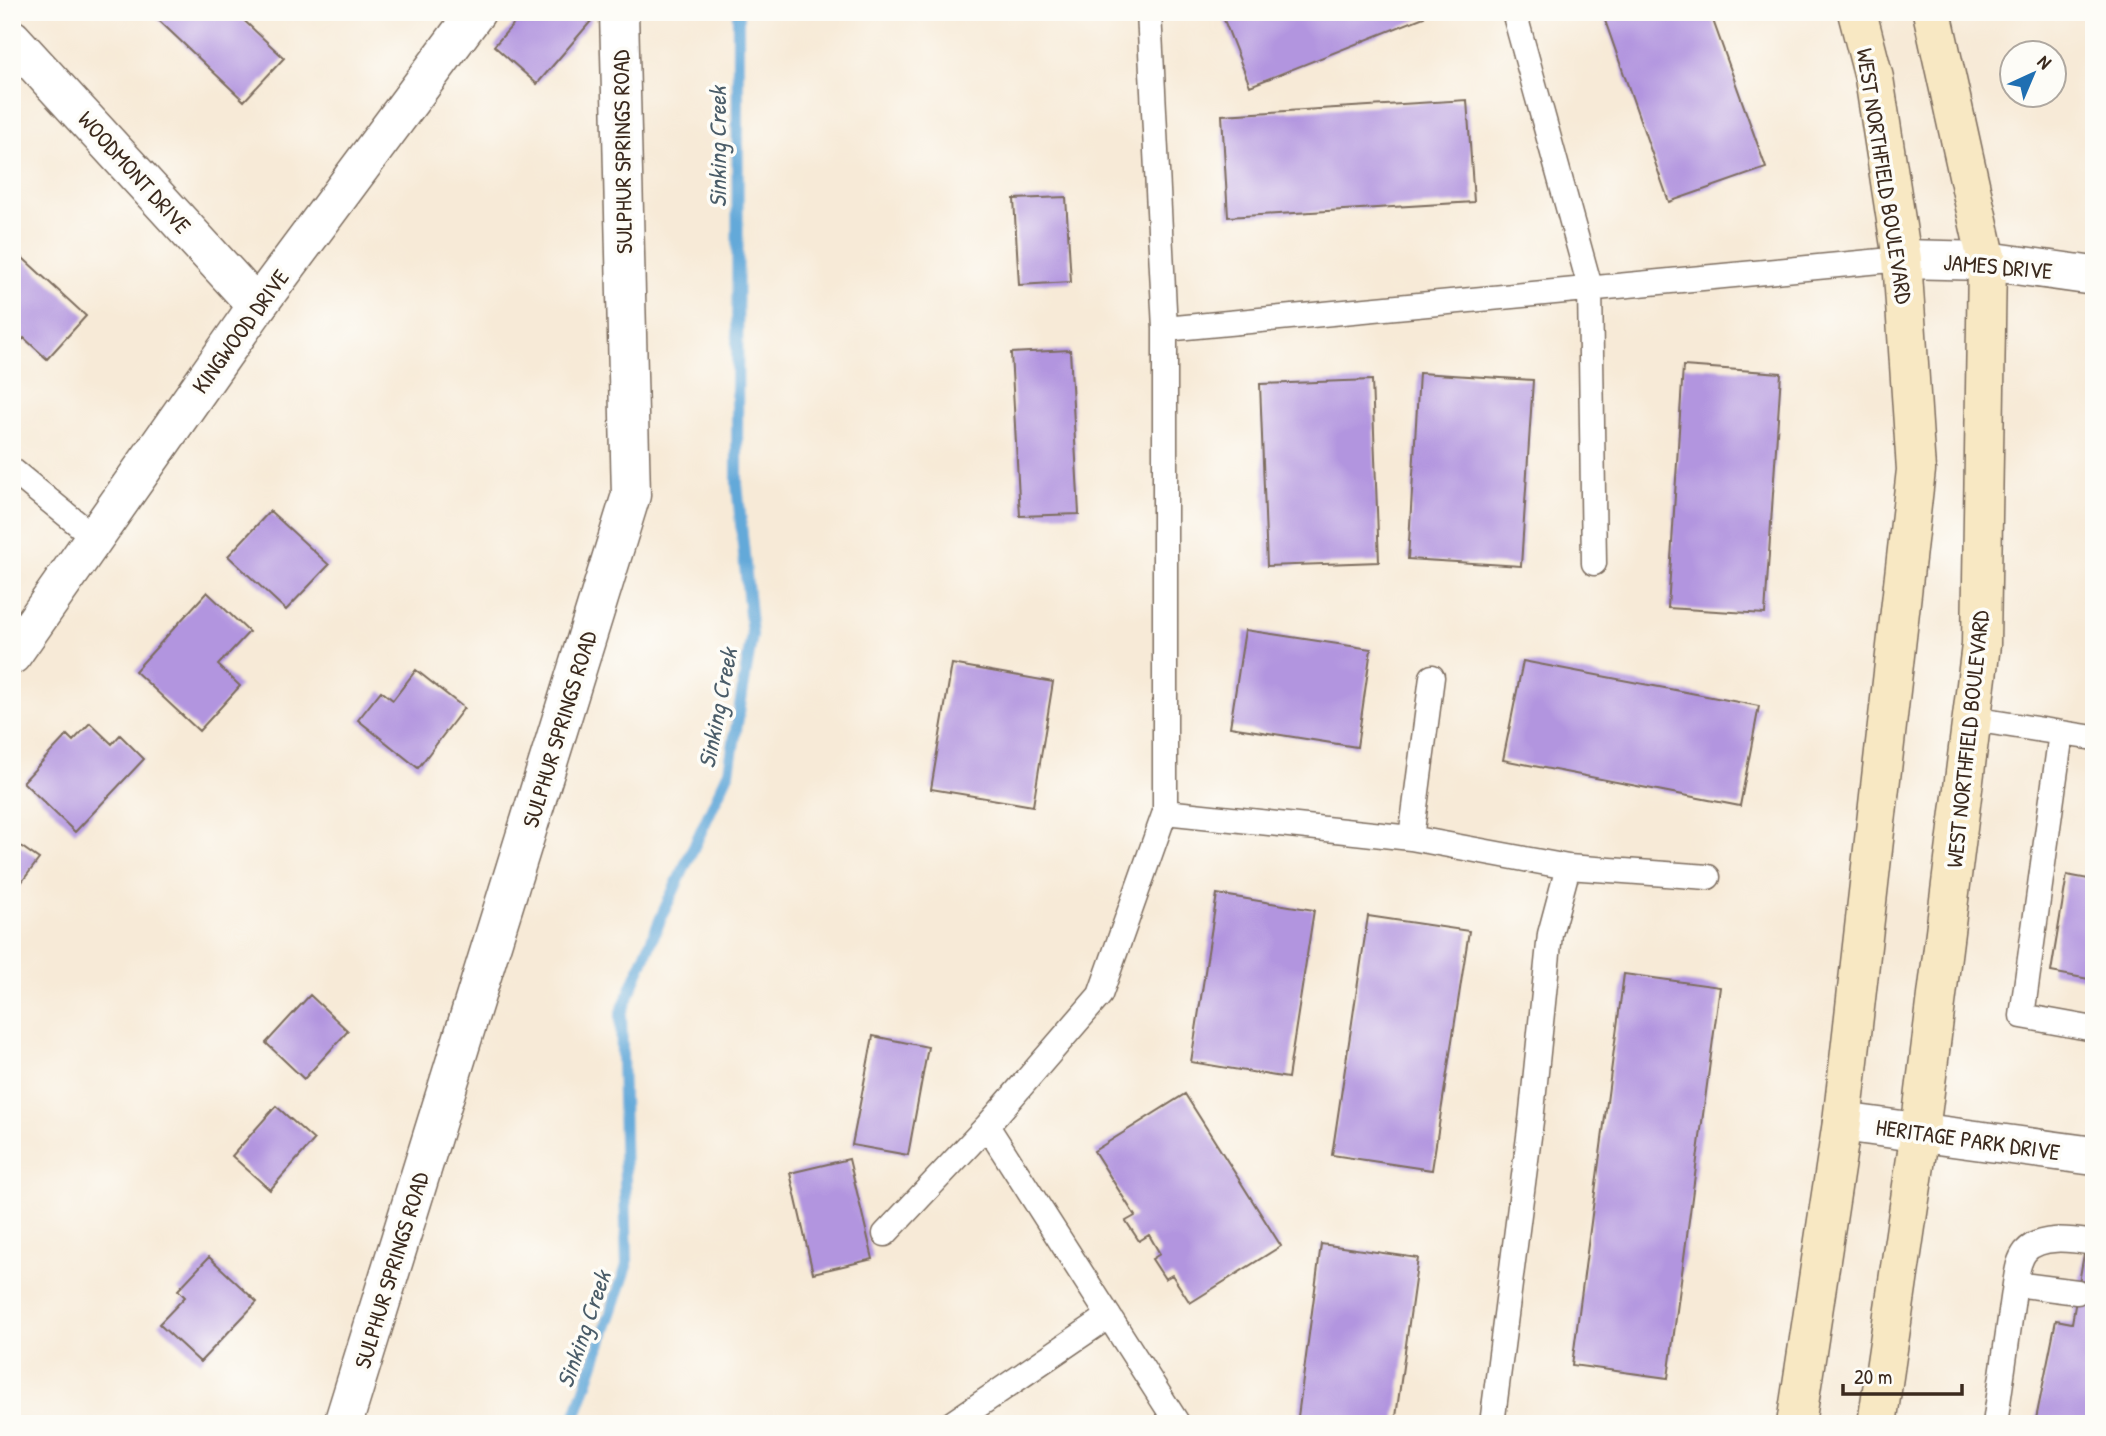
<svg xmlns="http://www.w3.org/2000/svg" width="2106" height="1436" viewBox="0 0 2106 1436" font-family="'Patrick Hand',sans-serif">
<style>
.lines{fill:none;stroke-linecap:round;stroke-linejoin:round}
.stream{stroke:#63a9d9;stroke-width:12}
.building{fill:#b295df}
.service-casing{stroke:#7d6d5f;stroke-width:27}
.minor-casing{stroke:#7d6d5f;stroke-width:41}
.tertiary-casing{stroke:#7d6d5f;stroke-width:41}
.secondary-casing{stroke:#7d6d5f;stroke-width:41}
.service{stroke:#fff;stroke-width:24}
.minor{stroke:#fff;stroke-width:38}
.tertiary{stroke:#fff;stroke-width:38}
.secondary{stroke:#f8e8c3;stroke-width:38}
.labels{text-anchor:middle;dominant-baseline:central;stroke-width:7;stroke-linejoin:round;paint-order:stroke}
.street-label{font-size:23px;fill:#3b2a1e;stroke:#fdfcf7}
.water-label{font-size:24px;font-style:italic;fill:#4b5d69;stroke:#fdfcf7}
</style>
<rect width="100%" height="100%" fill="#fdfcf7"/>
<filter id="ink" filterUnits="userSpaceOnUse"><feTurbulence type="fractalNoise" baseFrequency=".0143" numOctaves="2"/><feDisplacementMap in="SourceGraphic" scale="14" xChannelSelector="R" yChannelSelector="G"/><feConvolveMatrix kernelMatrix="1 2 1 2 8 2 1 2 1" color-interpolation-filters="sRGB"/></filter>
<filter id="wash" filterUnits="userSpaceOnUse"><feTurbulence type="fractalNoise" baseFrequency=".00686" numOctaves="4" result="noise"/><feDisplacementMap in="SourceGraphic" scale="28" xChannelSelector="R" yChannelSelector="G"/><feGaussianBlur stdDeviation="1.57" result="paint"/><feColorMatrix in="noise" values="0 0 0 0 0 0 0 0 0 0 0 0 0 0 0 0 0 1.4 0 .05"/><feComposite in="paint" operator="in"/></filter>
<g filter="url(#wash)">
<rect width="100%" height="100%" fill="#f7ead7"/>
<g class="lines">
<path class="stream" d="M573,1424l54,-158 -6,-253 42,-100 66,-142 23,-136 -15,-151 1,-472"/>
</g>
<g id="blocks">
<path class="building" d="M150,12h85l49,46 -40,43z
M524,12h60l8,8 -55,64 -43,-38z
M1221,12h201l2,5 -174,69z
M1602,12h108l56,156 -97,34z
M1467,100l7,102 -246,15 -6,-102z
M1066,197l5,85 -52,3 -5,-86z
M12,248l74,68 -39,43 -23,-21 -12,13z
M1070,350l9,164 -59,2 -9,-163z
M1683,366l98,7 -16,241 -97,-6z
M1419,373l114,7 -12,186 -113,-7z
M1372,380l7,182 -112,4 -7,-182z
M270,511l59,54 -43,45 -58,-54z
M207,592l42,40 -31,33 22,21 -41,45 -64,-60z
M1245,630l126,19 -14,98 -127,-20z
M1523,661l236,45 -19,100 -237,-46z
M952,664l101,18 -20,124 -102,-17z
M416,670l48,38 -46,60 -60,-48 23,-29 12,9z
M90,723l22,21 8,-9 24,24 -69,73 -52,-50 44,-47 6,6z
M12,840l27,19 -27,36z
M2067,875l27,5v100l-43,-8z
M1217,894l97,16 -26,168 -97,-16z
M1368,916l101,15 -37,239 -100,-15z
M1624,974l96,13 -52,391 -96,-13z
M310,995l38,36 -44,48 -38,-36z
M873,1036l55,11 -20,108 -56,-10z
M1185,1094l96,152 -91,57 -18,-28 -7,4 -13,-20 8,-5 -11,-19 -10,6 -13,-20 9,-5 -41,-65z
M276,1106l38,34 -44,50 -38,-34z
M849,1159l24,100 -60,14 -23,-100z
M1321,1244l97,14 -23,166h-98z
M2084,1254l10,2v168h-59l21,-104 16,3z
M209,1257l48,45 -57,60 -41,-38 26,-27 -7,-7z"/>
</g>
</g>
<g filter="url(#ink)">
<use href="#blocks" fill-opacity="0" stroke="#7d6d5f" stroke-width="2"/>
<g class="lines">
<defs>
<path id="service" d="M1149,12l16,317
M1514,12l76,275 4,276
M12,470l83,68
M1972,719l122,19
M2061,733l-39,283 72,13
M1165,812v-483l737,-70
M1411,838l21,-161
M1568,867l140,10
M885,1234l102,-108
M2015,1284l62,8
M951,1424l158,-108
M1178,1424l-191,-298 113,-131 65,-183 246,26 157,29 -18,67 -19,187 -39,303
M1995,1424l20,-140c2,-11 3,-23 10,-32 15,-18 49,-12 69,-9"/>
<path id="minor" d="M12,39l245,267
M1902,259l85,2 107,15
M12,655l245,-349 219,-294
M343,1424l288,-929 -12,-483"/>
<path id="tertiary" d="M1842,1122l252,34"/>
<path id="secondary" d="M1796,1424l46,-302 74,-652 -14,-211 -28,-181 -17,-66
M1877,1424l43,-293 61,-486 6,-384 -55,-249"/>
</defs>
<use href="#service" class="service-casing"/>
<use href="#minor" class="minor-casing"/>
<use href="#tertiary" class="tertiary-casing"/>
<use href="#secondary" class="secondary-casing"/>
<use href="#service" class="service"/>
<use href="#minor" class="minor"/>
<use href="#tertiary" class="tertiary"/>
<use href="#secondary" class="secondary"/>
</g>
</g>
<g class="labels">
<g class="street-label">
<text transform="translate(622 152) rotate(-91)">SULPHUR SPRINGS ROAD</text>
<text transform="translate(135 172) rotate(48)">WOODMONT DRIVE</text>
<text transform="translate(1885 176) rotate(81)">WEST NORTHFIELD BOULEVARD</text>
<text transform="translate(1998 266) rotate(5)">JAMES DRIVE</text>
<text transform="translate(240 331) rotate(-54)">KINGWOOD DRIVE</text>
<text transform="translate(559 729) rotate(-73)">SULPHUR SPRINGS ROAD</text>
<text transform="translate(1967 739) rotate(-84)">WEST NORTHFIELD BOULEVARD</text>
<text transform="translate(1968 1139) rotate(8)">HERITAGE PARK DRIVE</text>
<text transform="translate(391 1270) rotate(-73)">SULPHUR SPRINGS ROAD</text>
</g>
<g class="water-label">
<text transform="translate(717 147) rotate(-90)">Sinking Creek</text>
<text transform="translate(717 708) rotate(-79)">Sinking Creek</text>
<text transform="translate(583 1329) rotate(-71)">Sinking Creek</text>
</g>
</g>
<rect width="2106" height="1436" fill="none" stroke="#fdfcf7" stroke-width="42"/>
<g transform="translate(2033 74) rotate(44)"><circle r="33" fill="#fdfcf7" stroke="#afa8a0" stroke-width="2"/>
<path d="M0-5L12 26L0 18L-12 26Z" fill="#1f6fb2"/>
<text y="-10" font-size="19" font-weight="bold" text-anchor="middle" fill="#3b2a1e">N</text>
</g>
<path d="M1843 1384v10h119v-10" fill="none" stroke="#3b2a1e" stroke-width="3.5"/>
<text x="1854" y="1384" font-size="21" fill="#3b2a1e" stroke="#fdfcf7" stroke-width="5" paint-order="stroke">20 m</text>
</svg>
